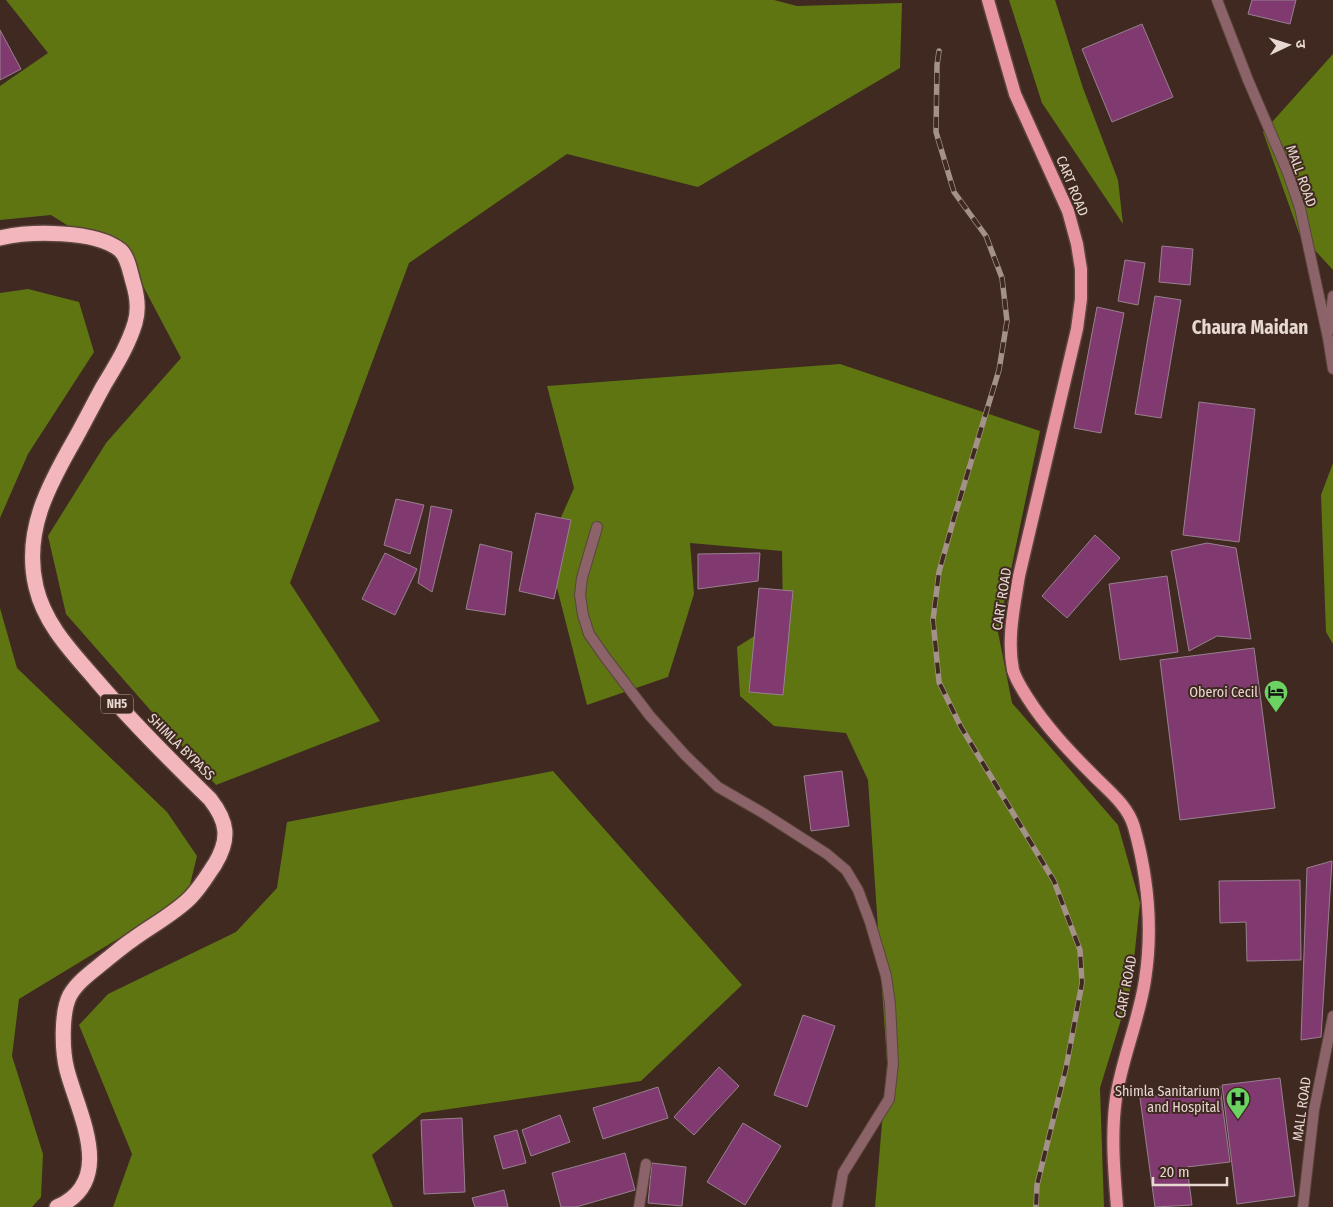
<svg xmlns="http://www.w3.org/2000/svg" width="1333" height="1207" viewBox="0 0 1333 1207" font-family="'Fira Sans Condensed','Noto Sans Devanagari',sans-serif">
<style>
.forest{fill:#5e7512}
.building{fill:#813a70;stroke:#988090}
.lines{fill:none;stroke-linecap:round;stroke-linejoin:round}
.street-casing{stroke:#5a453c;stroke-width:12}
.primary-casing{stroke:#5a453c;stroke-width:15}
.highway-casing{stroke:#5a453c;stroke-width:18}
.street{stroke:#8c6368;stroke-width:10}
.primary{stroke:#e894a0;stroke-width:12}
.highway{stroke:#f3b6bd;stroke-width:15}
.rail-casing{stroke:#a3918a;stroke-width:5.5}
.rail{stroke:#3f2920;stroke-width:4;stroke-dasharray:11;stroke-linecap:butt}
.labels{text-anchor:middle;dominant-baseline:central;stroke-width:4;stroke-linejoin:round;paint-order:stroke}
.shield{fill:#3f2920;stroke:#b5a49d;stroke-width:1}
.shield-label{font-size:12px;font-weight:bold;fill:#e7d8d2}
.street-label{font-size:14px;fill:#e7d8d2;stroke:#3f2920}
.poi-label{font-size:14px;fill:#e7d8d2;stroke:#3f2920;text-anchor:end}
.district-label{font-size:19px;font-weight:bold;fill:#e7d8d2;stroke:#3f2920}
</style>
<rect width="100%" height="100%" fill="#3f2920"/>
<path class="forest" d="M6,0h768l23,6 105,-3 -2,65 -202,119 -131,-33 -158,109 -119,320 90,138 -164,64 -150,-171 -18,-78 58,-93 75,-85 -48,-91 -82,-52 -51,5v-134l48,-33z
M1009,0h46l28,88 35,92 5,44 -81,-121z
M1333,54v216l-34,-37 -36,-101z
M28,289l51,13 15,50 -66,102 -28,64v-225z
M840,364l200,67 -42,201 14,71 106,122 22,78 -9,84 -31,101 4,119h-229l12,-144 -19,-283 -22,-47 -72,-7 -34,-30 -3,-49 46,-29 -1,-67 -92,-8 4,51 -26,83 -81,28 -40,-156 27,-61 -27,-102z
M1333,463v181l-7,-12 -5,-137z
M0,608l17,60 150,144 30,44 -9,37 -57,38 -112,68 -7,57 31,98 -2,43 -9,10h-32z
M553,771l189,214 -101,96 -219,32 -50,42 21,52h-280l19,-53 -53,-129 29,-31 128,-62 41,-44 10,-66z"/>
<path class="building" d="M1252,0h44l-6,24 -42,-10z
M1142,24l31,73 -61,25 -30,-73z
M0,30l21,39 -21,11z
M1162,246l31,3 -3,36 -31,-3z
M1125,260l20,3 -7,42 -20,-4z
M1155,296l26,4 -20,118 -26,-4z
M1097,307l27,6 -23,120 -27,-5z
M1199,402l56,7 -16,133 -56,-7z
M396,499l28,6 -14,49 -26,-9z
M431,506l21,4 -20,82 -14,-9z
M536,513l35,7 -17,79 -35,-8z
M1095,535l25,23 -53,60 -25,-22z
M1207,543l29,5 15,91 -34,-3 -28,15 -18,-100z
M480,544l32,8 -7,63 -39,-6z
M385,553l32,16 -22,46 -33,-16z
M760,553l-2,28 -60,8v-35z
M1167,576l11,76 -58,8 -11,-76z
M759,588l34,3 -10,104 -34,-3z
M1254,648l21,160 -95,12 -20,-160z
M842,771l7,55 -38,5 -7,-55z
M1332,861l-11,176 -20,3 6,-172z
M1300,880l1,80 -54,1 -1,-39 -26,1 -1,-42z
M803,1015l32,11 -28,81 -33,-12z
M719,1067l20,19 -45,49 -20,-18z
M1280,1078l15,118 -58,8 -15,-119z
M658,1087l10,31 -65,21 -10,-31z
M1220,1087l10,75 -43,5 5,38 -37,2 -15,-109z
M560,1115l10,27 -39,14 -9,-26z
M462,1118l3,74 -41,2 -3,-74z
M743,1123l38,23 -36,59 -38,-23z
M517,1130l9,33 -23,6 -9,-33z
M625,1153l10,37 -59,17h-15l-9,-34z
M652,1163l34,4 -4,39 -34,-3z
M504,1190l4,17h-33l-3,-9z"/>
<g class="lines">
<defs>
<path id="street" d="M1217,0l31,80 40,93 12,35 28,130 5,31
M1329,330l4,-34
M597,527l-15,51 -2,17 3,20 6,19 16,23 45,59 35,39 33,32 45,26 64,41 19,16 12,20 12,32 16,54 4,28 3,60 -4,35 -46,74 -6,34
M639,1207l7,-43
M1303,1207l11,-97 19,-94"/>
<path id="primary" d="M988,0l27,94 53,117 9,33 4,25v30l-4,30 -58,247c-5,31 -12,63 -6,94 3,10 9,19 14,27 19,30 43,55 68,80 15,15 33,29 39,50 14,50 19,102 11,153 -6,40 -23,78 -29,118 -5,35 -2,73 1,109"/>
<path id="highway" d="M0,238c30,-7 95,-8 120,12 8,7 10,22 13,32 4,13 6,28 2,41 -7,23 -19,42 -31,62 -10,18 -19,36 -29,54 -27,47 -52,93 -39,148 9,38 36,65 60,93 36,42 75,81 114,119 18,23 20,40 5,65 -8,12 -15,24 -25,34 -16,16 -39,28 -58,42 -9,6 -18,14 -27,21 -12,10 -27,20 -35,34 -9,17 -8,56 -3,75 11,43 50,111 -10,137"/>
</defs>
<use href="#street" class="street-casing"/>
<use href="#primary" class="primary-casing"/>
<use href="#highway" class="highway-casing"/>
<use href="#street" class="street"/>
<use href="#primary" class="primary"/>
<use href="#highway" class="highway"/>
<defs>
<path id="rail" d="M939,51l-2,14 -1,67 18,60 32,44 16,42 5,43 -8,49 -45,148 -15,54 -6,48 6,62 22,45 93,154 26,69 2,33 -16,85 -29,117 -1,22"/>
</defs>
<use href="#rail" class="rail-casing"/>
<use href="#rail" class="rail"/>
</g>
<defs>
<symbol id="hotel-pin" viewBox="-11 -11 22 30"><path d="M0 17L-7.5 6A9.5 9.5 0 1 1 7.5 6Z" fill="#6cd362" stroke="#3f2920"/><path d="M-6-4.5h1.5V1H6V5H4.5V3h-9V5H-6ZM-4 0a1.8 1.8 0 1 1 3.6 0ZM.5 0V-2.5h3Q6-2.5 6 0Z" fill="#111"/></symbol>
<symbol id="hospital-pin" viewBox="-11 -11 22 30"><path d="M0 17L-7.5 6A9.5 9.5 0 1 1 7.5 6Z" fill="#6cd362" stroke="#3f2920"/><path d="M-5-5h3v3.5h4V-5h3V5h-3V1.5h-4V5h-3Z" fill="#111"/></symbol>
</defs>
<g fill-rule="evenodd">
<use href="#hotel-pin" x="1262" y="678" width="28" height="38"/>
<use href="#hospital-pin" x="1224" y="1085" width="28" height="38"/>
</g>
<g class="labels">
<rect class="shield" x="101" y="694.5" width="32" height="19" rx="4"/>
<g class="shield-label">
<text x="117" y="704">NH5</text>
</g>
<g class="street-label">
<text transform="translate(1301 176) rotate(70)">MALL ROAD</text>
<text transform="translate(1072 186) rotate(68)">CART ROAD</text>
<text transform="translate(1002 599) rotate(-81)">CART ROAD</text>
<text transform="translate(181 747) rotate(45)">SHIMLA BYPASS</text>
<text transform="translate(1126 987) rotate(-79)">CART ROAD</text>
<text transform="translate(1302 1109) rotate(-82)">MALL ROAD</text>
</g>
<g class="poi-label">
<text x="1258" y="692">Oberoi Cecil</text>
<text x="1220" y="1091">Shimla Sanitarium<tspan x="1220" dy="16">and Hospital</tspan></text>
</g>
<g class="district-label">
<text x="1250" y="327">Chaura Maidan</text>
</g>
</g>
<g transform="translate(1288 45) rotate(86)" stroke="#3f2920" stroke-width="4" paint-order="stroke">
<path d="M0-4L9 19L0 12L-9 19Z" fill="#e7d8d2"/>
<text y="-8" font-size="14" font-weight="bold" text-anchor="middle" fill="#e7d8d2">उ</text>
</g>
<path d="M1153 1177v8h74v-8" fill="none" stroke="#e7d8d2" stroke-width="2.5"/>
<text x="1160" y="1177" font-size="15" fill="#e7d8d2" stroke="#3f2920" stroke-width="4" paint-order="stroke">20 m</text>
</svg>
